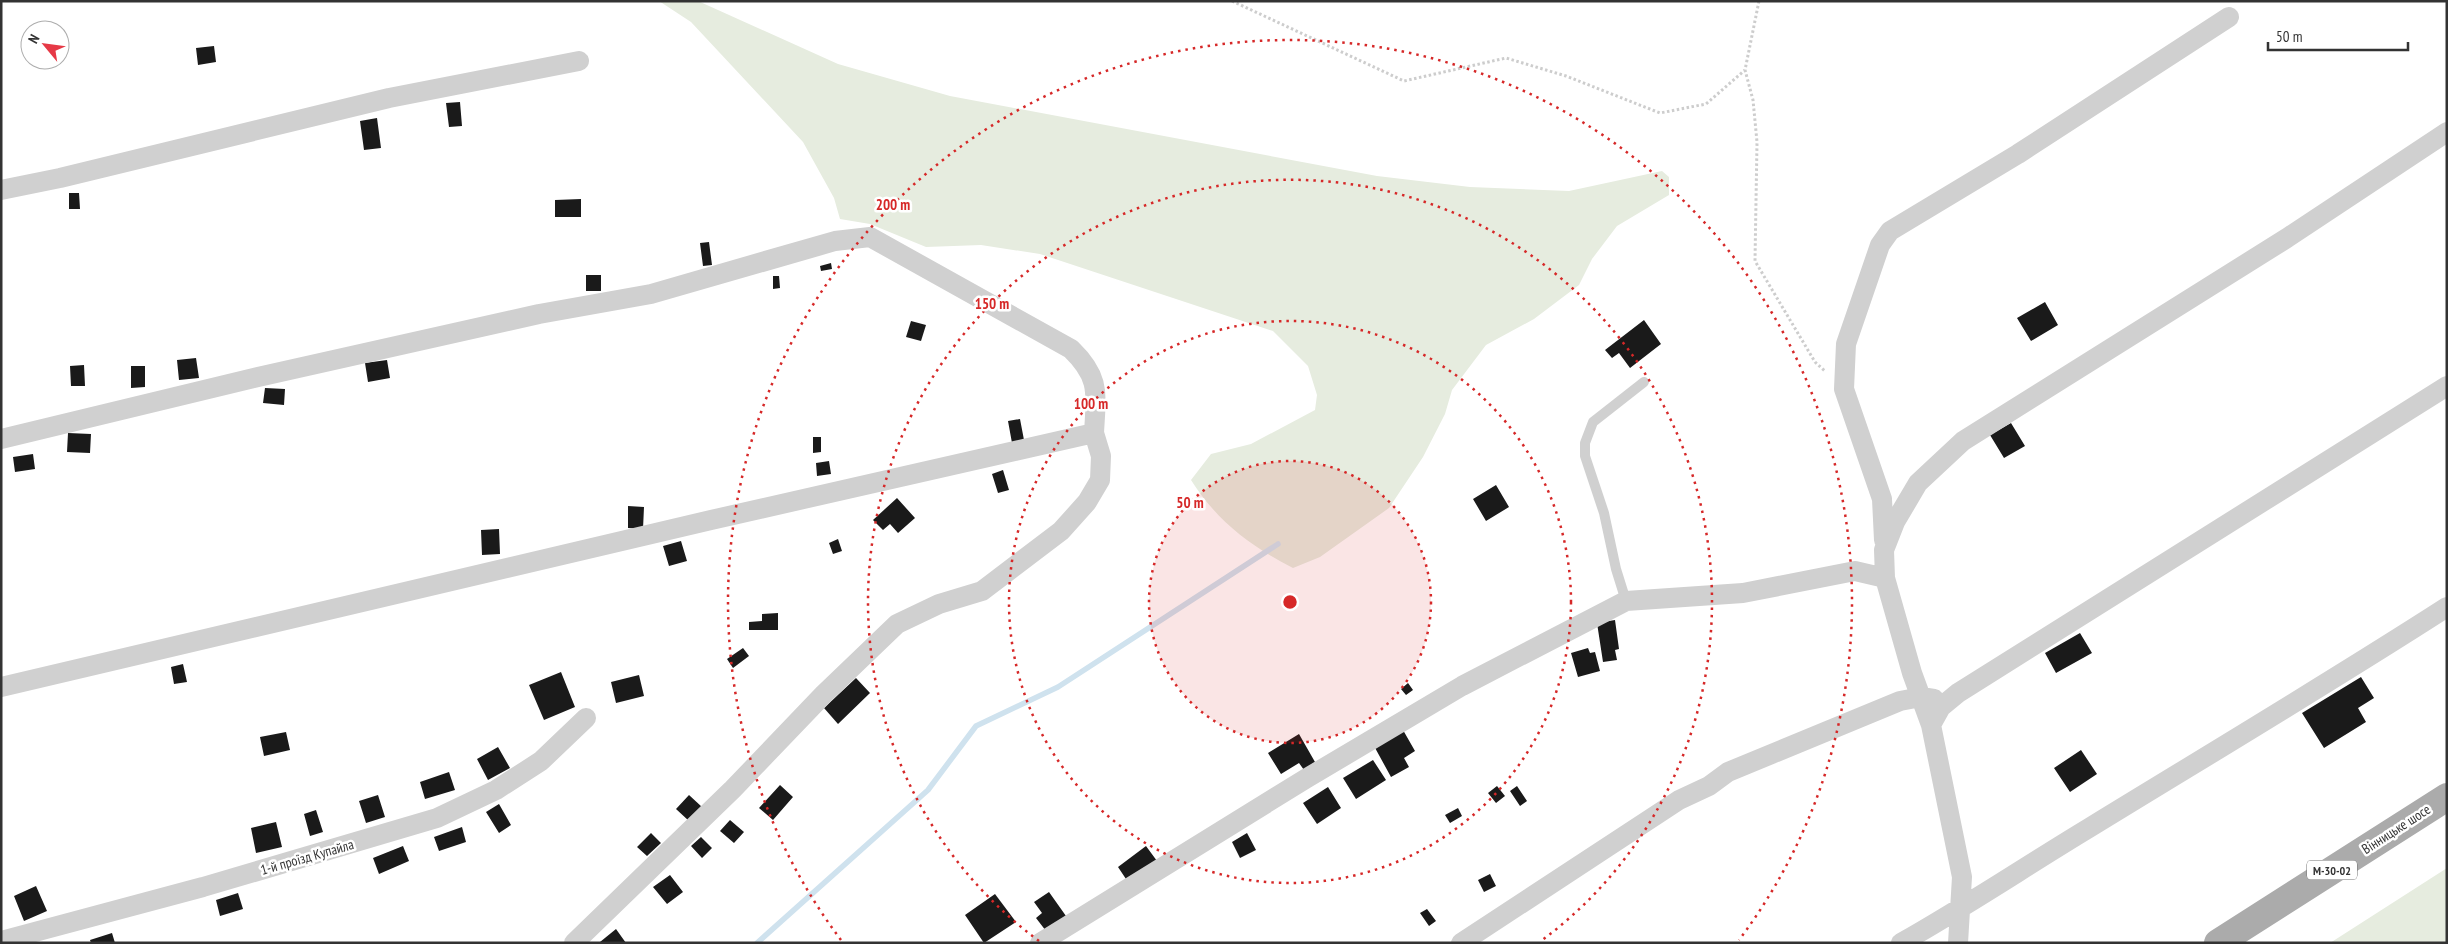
<svg xmlns="http://www.w3.org/2000/svg" width="2448" height="944" viewBox="0 0 2448 944" font-family="'PT Sans Narrow',sans-serif">
<style>
.green{fill:#e6ecdf}
.lines{fill:none;stroke-linecap:round;stroke-linejoin:round}
.stream{stroke:#cfe2ee;stroke-width:5.5}
.building{fill:#1a1a1a}
.path{stroke:#cdcdcd;stroke-width:3;stroke-dasharray:2.5 2.5;stroke-linecap:butt}
.service{stroke:#d0d0d0;stroke-width:10}
.minor{stroke:#d0d0d0;stroke-width:20}
.primary{stroke:#ababab;stroke-width:28}
.ring{fill:none;stroke:#d62828;stroke-width:2.5;stroke-dasharray:2.5 5}
.labels{text-anchor:middle;dominant-baseline:central;stroke-width:5;stroke-linejoin:round;paint-order:stroke}
.shield{fill:#fff;stroke:#707070;stroke-width:1}
.shield-label{font-size:12px;font-weight:bold;fill:#333}
.street-label{font-size:14px;fill:#333;stroke:#fff}
.centre{fill:#d62828;stroke:#fff;stroke-width:2.5}
.ring-label{font-size:15px;text-anchor:middle;font-weight:bold;fill:#d62828;stroke:#fff;stroke-width:5;stroke-linejoin:round;paint-order:stroke}
</style>
<rect width="100%" height="100%" fill="#fff"/>
<path class="green" d="M659,1h39l140,63 112,32 427,80 93,11 99,4 93,-20 7,6v18l-52,31 -25,33 -13,26 -45,34 -48,26 -34,45 -7,24 -22,43 -34,51 -69,49 -27,11c-44,-23 -75,-46 -102,-88l20,-26 40,-10 64,-34 2,-15 -9,-29 -35,-35 -233,-77 -59,-9 -55,2 -56,-23 -30,-5 -6,-21 -31,-56 -112,-120z
M2447,868v75h-117z"/>
<g class="lines">
<path class="stream" d="M757,943l171,-153 48,-64 82,-39 220,-143"/>
</g>
<path class="building" d="M214,46l2,16 -18,3 -2,-17z
M460,102l2,24 -13,1 -3,-24z
M377,118l4,30 -17,2 -4,-29z
M69,193h10l1,16h-11z
M581,199v18h-26v-17z
M709,242l3,23 -9,1 -3,-23z
M831,263l1,6 -11,2 -1,-5z
M586,275h15v16h-15z
M773,276h6l1,12 -7,1z
M2045,302l13,23 -27,16 -14,-23z
M1644,320l17,24 -31,24 -11,-15 -7,5 -7,-8z
M911,321l15,4 -5,16 -15,-4z
M196,358l3,20 -20,2 -2,-20z
M387,360l3,18 -22,4 -3,-19z
M84,365l1,21h-14l-1,-20z
M131,366h14v21l-14,1z
M265,388l20,1 -1,16 -21,-2z
M1020,419l4,21 -12,3 -4,-22z
M2011,423l14,23 -21,12 -14,-23z
M68,433l23,1 -1,19 -23,-1z
M813,437h8v15l-8,1z
M33,454l2,15 -20,3 -2,-15z
M829,461l2,13 -14,2 -1,-13z
M1003,470l6,20 -11,3 -6,-19z
M1496,485l13,22 -23,14 -13,-22z
M897,498l18,20 -17,15 -8,-9 -7,6 -10,-10z
M628,506l16,1 -1,22 -15,-1z
M499,529l1,25 -18,1 -1,-25z
M838,539l4,12 -9,3 -4,-11z
M681,541l6,20 -18,5 -6,-20z
M778,613v17h-29v-8l13,-1v-7z
M1615,620l4,29 -4,1 2,10 -14,2 -6,-39z
M2080,633l12,20 -36,20 -11,-20z
M743,648l6,8 -16,12 -6,-9z
M1588,648l2,5 5,-1 5,19 -22,6 -7,-24z
M183,664l4,18 -13,2 -3,-17z
M561,672l14,35 -31,13 -15,-35z
M639,675l5,21 -28,7 -5,-21z
M2361,677l13,21 -16,10 8,14 -42,26 -22,-35z
M856,678l14,15 -32,31 -14,-16z
M1408,683l5,7 -7,5 -5,-6z
M1403,730l12,21 -11,7 5,9 -18,10 -17,-31z
M286,732l4,18 -26,6 -4,-19z
M1299,734l16,28 -11,8 -5,-7 -18,11 -13,-21z
M498,747l12,21 -22,12 -11,-21z
M2081,750l16,24 -27,18 -16,-24z
M1373,760l13,20 -30,19 -13,-21z
M449,772l6,18 -30,9 -5,-17z
M780,785l13,12 -20,23 -14,-12z
M1497,786l8,10 -9,7 -8,-10z
M1517,786l10,15 -7,5 -10,-15z
M1328,787l13,21 -24,16 -14,-21z
M378,795l7,22 -19,6 -7,-22z
M689,795l13,12 -13,14 -13,-12z
M499,804l12,21 -12,8 -13,-21z
M1458,808l4,8 -12,7 -5,-8z
M316,810l7,22 -13,4 -6,-22z
M730,820l14,12 -10,11 -14,-12z
M276,822l6,25 -26,6 -5,-25z
M462,827l4,15 -27,9 -5,-14z
M651,833l10,10 -14,13 -10,-9z
M1247,833l9,17 -16,8 -8,-16z
M701,837l11,11 -10,10 -11,-12z
M403,846l6,15 -30,13 -6,-16z
M1146,846l11,15 -29,21 -10,-15z
M1490,874l6,12 -12,6 -6,-12z
M670,875l13,17 -16,12 -14,-17z
M36,886l11,25 -23,10 -10,-25z
M1049,892l17,24 -20,15 -10,-13 6,-5 -8,-11z
M238,893l5,16 -23,7 -4,-16z
M995,894l21,28 -32,21 -19,-28z
M1427,909l9,12 -7,5 -9,-13z
M616,929l10,14h-25l-1,-1z
M112,933l3,10h-24l-1,-3z"/>
<g class="lines">
<path class="path" d="M1232,1l172,80 102,-23 60,18 94,37 46,-9 39,-34
M1759,1l-14,69 8,30 4,42 -2,119 60,101 11,10"/>
<path class="service" d="M1626,601l-10,-32 -12,-56 -19,-57v-13l8,-21 51,-40"/>
<path class="minor" d="M1,190l59,-12 329,-80 190,-37
M1,439l257,-62 281,-63 112,-20 184,-53 35,-4 201,112c30,29 25,45 23,84
M1884,540l-2,-41 -38,-110 2,-45 34,-99 10,-14 128,-77 211,-137
M1,687l710,-167 383,-87 7,23 -1,24 -13,22 -26,29 -79,60 -43,13 -42,20 -73,70 -91,95 -159,154
M1931,725l10,-18 17,-14 489,-307
M1,941l202,-54 234,-69 59,-28 45,-29 45,-43
M1040,943l267,-165 155,-92 164,-85 117,-8 112,-22 30,7
M1461,943l218,-143 30,-14 19,-14 172,-71 21,-4 13,2
M1901,943c64,-36 125,-77 188,-115 119,-73 240,-145 358,-221
M1958,943l4,-66 -31,-152 -19,-52 -27,-95 -1,-28 11,-28 23,-39 45,-42 324,-203 160,-106"/>
<path class="primary" d="M2218,943l229,-146"/>
</g>
<circle cx="1290" cy="602" r="141" fill="#d62828" fill-opacity=".12"/>
<g class="ring">
<circle cx="1290" cy="602" r="141"/>
<circle cx="1290" cy="602" r="281"/>
<path d="M1039 941A422 422 0 1 1 1541 941"/>
<path d="M841 940A562 562 0 1 1 1739 940"/>
</g>
<g class="labels">
<rect class="shield" x="2307" y="860.5" width="50" height="19" rx="4"/>
<g class="shield-label">
<text x="2332" y="870">М-30-02</text>
</g>
<g class="street-label">
<text transform="translate(2396 829) rotate(-33)">Вінницьке шосе</text>
<text transform="translate(307 857) rotate(-16)">1-й проїзд Купайла</text>
</g>
</g>
<circle cx="1290" cy="602" r="8" class="centre"/>
<g class="ring-label">
<text x="893" y="210">200 m</text>
<text x="992" y="309">150 m</text>
<text x="1091" y="409">100 m</text>
<text x="1190" y="508">50 m</text>
</g>
<rect width="2448" height="944" fill="none" stroke="#333333" stroke-width="5"/>
<g transform="translate(45 45) rotate(299)"><circle r="24" fill="#ffffff" stroke="#adadad"/>
<path d="M0-4L9 19L0 12L-9 19Z" fill="#e63946"/>
<text y="-8" font-size="14" font-weight="bold" text-anchor="middle" fill="#333333">N</text>
</g>
<path d="M2268 42v8h140v-8" fill="none" stroke="#333333" stroke-width="2.5"/>
<text x="2276" y="42" font-size="15" fill="#333333" stroke="#ffffff" stroke-width="4" paint-order="stroke">50 m</text>
</svg>
